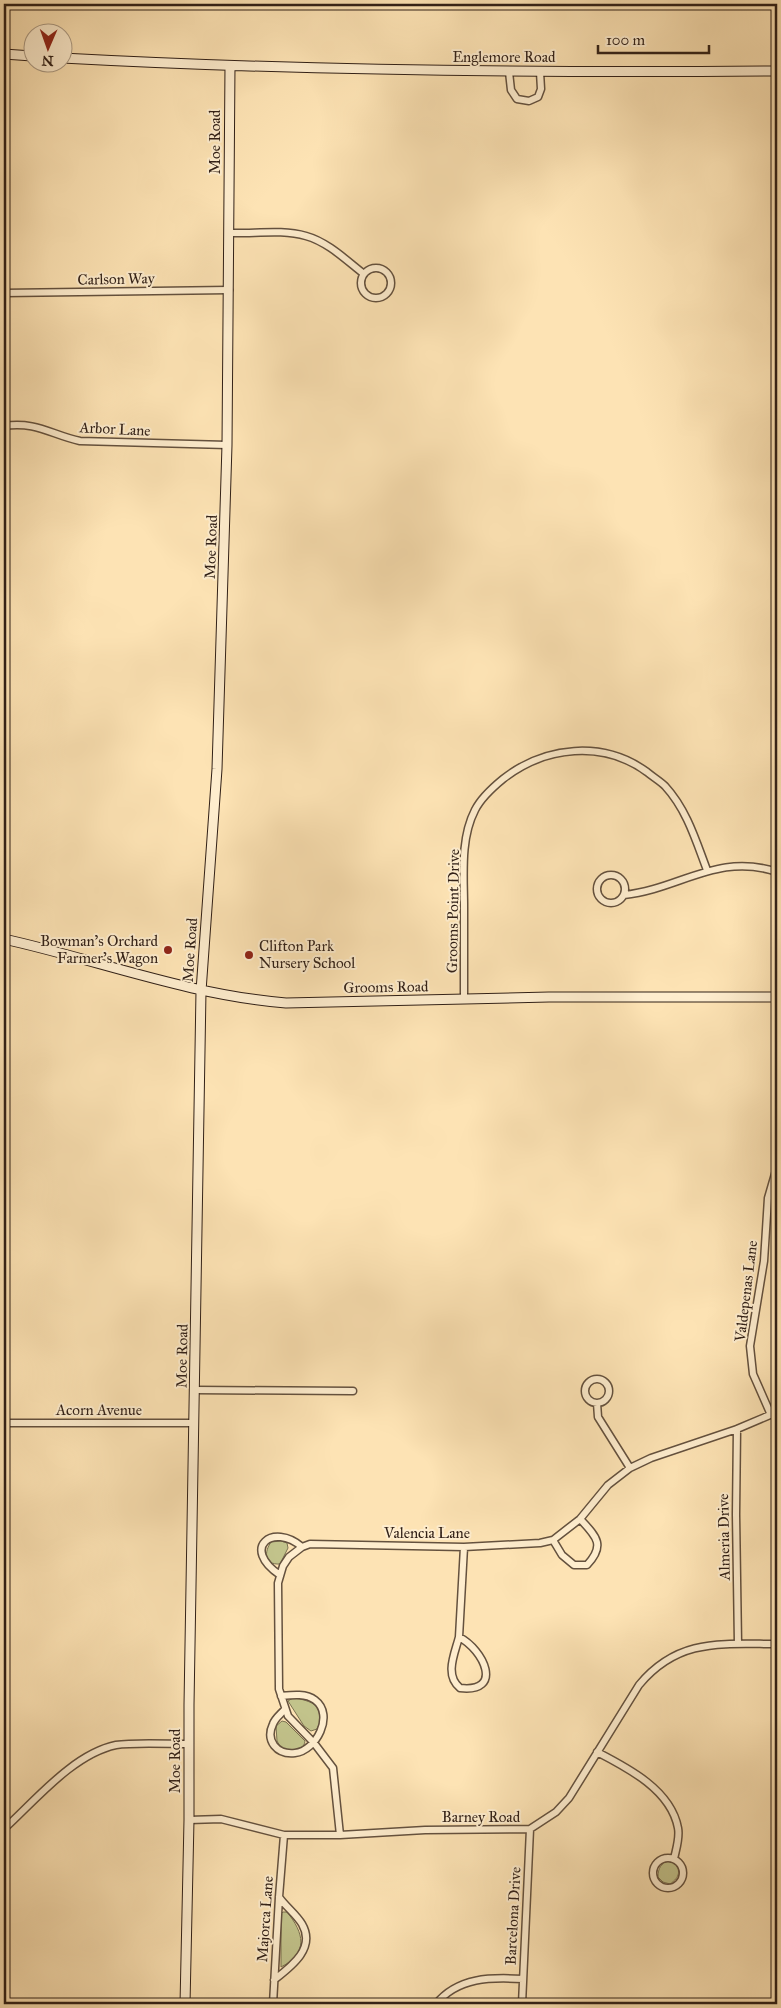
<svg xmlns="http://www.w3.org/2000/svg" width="781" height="2008" viewBox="0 0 781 2008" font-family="'IM FELL Great Primer',serif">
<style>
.green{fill:#c2c38b;stroke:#7a7251}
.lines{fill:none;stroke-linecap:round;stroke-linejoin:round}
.street-casing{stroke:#64513e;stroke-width:9}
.secondary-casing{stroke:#312017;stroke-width:11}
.street{stroke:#feedce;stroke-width:6}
.secondary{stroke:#feedce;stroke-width:9}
.poi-dot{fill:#8f2418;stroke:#feedce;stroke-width:2}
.labels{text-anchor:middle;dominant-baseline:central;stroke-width:4;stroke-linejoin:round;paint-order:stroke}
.street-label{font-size:15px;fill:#312017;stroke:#feedce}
.poi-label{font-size:15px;fill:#312017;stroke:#feedce;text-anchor:end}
</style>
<rect width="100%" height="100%" fill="#fde3b4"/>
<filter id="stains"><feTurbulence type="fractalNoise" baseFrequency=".004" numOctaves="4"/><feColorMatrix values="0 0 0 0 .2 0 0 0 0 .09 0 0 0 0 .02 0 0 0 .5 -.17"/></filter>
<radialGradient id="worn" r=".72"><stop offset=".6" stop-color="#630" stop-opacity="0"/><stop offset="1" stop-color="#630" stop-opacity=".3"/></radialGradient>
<path class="green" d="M281,1541l6,2 1,5 -8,16c-16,1 -16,-12 -9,-22z
M293,1698c18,2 35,9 24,31l-6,2 -7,-5 -16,-25z
M282,1721l4,1 19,19c-2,13 -15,10 -24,7l-4,-7 -1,-15z
M669,1859l5,2c7,10 6,16 -4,23l-7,-2 -5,-5c0,-9 3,-13 11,-18z
M283,1912h4c17,21 22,41 -6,55v-53z"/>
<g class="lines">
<defs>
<path id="street" d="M509,72l2,18 6,9 12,2 9,-4 3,-8 -1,-17
M229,233c25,1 53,-4 77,3 22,6 41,25 58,38
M361 283a15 15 0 1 1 30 0a15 15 0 1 1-30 0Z
M4,293l225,-3
M4,426c32,-5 48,9 76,15l147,4
M597 889a14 14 0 1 1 28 0a14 14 0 1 1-28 0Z
M624,895c56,-6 94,-43 153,-23
M464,998c0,-30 0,-60 0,-91 0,-31 -4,-68 11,-97 6,-12 17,-22 28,-31 42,-33 100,-39 144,-7 6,5 13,9 18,14 22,24 31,55 42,84
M585 1391a12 12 0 1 1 24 0a12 12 0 1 1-24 0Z
M195,1390l158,1
M597,1403l1,14 32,51
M771,1415l-18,-41 -3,-28 14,-85 4,-63 9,-31
M4,1423h190
M737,1429l-1,85 2,130
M553,1540l27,-21 28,-34 22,-17 21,-10 86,-29 40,-17
M302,1547l-13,10 -6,9 -5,17 1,106 9,27 26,27 19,25 7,67
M280,1575c-40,-27 -7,-53 22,-28l8,-3 154,3 76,-4 13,-3 9,15 12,10h13c19,-20 9,-29 -7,-46
M459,1637c25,13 45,56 1,51 -16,-13 -5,-35 -1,-51z
M459,1637l5,-90
M281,1696c10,-1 25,-3 34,4 20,15 1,51 -20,53 -18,2 -30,-12 -22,-29 2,-6 8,-10 12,-15
M597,1752c31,16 74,38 81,76 2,10 -2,21 -4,31
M189,1820l32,-1 63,16h56l85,-5 105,-1 26,-17 13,-14 70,-113c39,-47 82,-41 138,-41
M4,1829c31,-28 69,-75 112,-84 18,-3 54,-1 73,-1
M4,1833l1,6 -1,6
M653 1873a15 15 0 1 1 30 0a15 15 0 1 1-30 0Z
M274,1980c18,-14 42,-32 28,-56 -6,-10 -17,-18 -23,-27
M273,2004l6,-107 5,-62
M436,2004c22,-27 55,-27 87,-25
M522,2004l8,-175"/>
<path id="secondary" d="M4,54l28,2
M62,58c239,13 477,15 715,13
M4,939c94,21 185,56 282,64l263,-6h228
M185,2004l4,-184v-115l12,-714 16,-222 10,-324 3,-379"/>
</defs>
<use href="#street" class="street-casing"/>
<use href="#secondary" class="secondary-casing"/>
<use href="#street" class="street"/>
<use href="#secondary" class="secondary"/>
</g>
<g class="poi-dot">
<circle cx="168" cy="950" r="5"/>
<circle cx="249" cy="955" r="5"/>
</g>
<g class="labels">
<g class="street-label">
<text x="504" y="57">Englemore Road</text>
<text transform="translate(215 142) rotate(-90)">Moe Road</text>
<text transform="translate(116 279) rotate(-1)">Carlson Way</text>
<text transform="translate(115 429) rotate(3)">Arbor Lane</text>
<text transform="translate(211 547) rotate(-88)">Moe Road</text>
<text transform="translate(453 911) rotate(-89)">Grooms Point Drive</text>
<text transform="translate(190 950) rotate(-86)">Moe Road</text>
<text transform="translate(386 987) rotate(-1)">Grooms Road</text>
<text transform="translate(746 1291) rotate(-83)">Valdepenas Lane</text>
<text transform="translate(182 1356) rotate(-89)">Moe Road</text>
<text x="99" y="1410">Acorn Avenue</text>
<text x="427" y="1533">Valencia Lane</text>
<text transform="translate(724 1537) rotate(-91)">Almeria Drive</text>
<text transform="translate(175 1761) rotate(-90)">Moe Road</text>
<text x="481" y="1817">Barney Road</text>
<text transform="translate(513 1916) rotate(-87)">Barcelona Drive</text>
<text transform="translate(265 1919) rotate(-86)">Majorca Lane</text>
</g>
<g class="poi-label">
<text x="158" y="941">Bowman's Orchard<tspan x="158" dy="17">Farmer's Wagon</tspan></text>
<text x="259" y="946" text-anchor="start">Clifton Park<tspan x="259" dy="17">Nursery School</tspan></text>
</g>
</g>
<rect width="781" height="2008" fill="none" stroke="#fde3b4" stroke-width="20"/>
<rect x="5" y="5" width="771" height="1998" fill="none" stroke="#312017" stroke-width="2.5"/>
<rect x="10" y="10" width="761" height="1988" fill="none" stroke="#312017"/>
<g transform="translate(48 48) rotate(182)"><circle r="24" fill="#feedce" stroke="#ac9b85"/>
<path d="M0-4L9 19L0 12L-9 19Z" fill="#8f2418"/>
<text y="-8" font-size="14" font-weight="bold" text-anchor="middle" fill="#312017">N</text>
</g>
<path d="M598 45v8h111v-8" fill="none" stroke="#312017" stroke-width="2.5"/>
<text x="606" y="45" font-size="15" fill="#312017" stroke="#feedce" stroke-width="4" paint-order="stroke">100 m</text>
<rect width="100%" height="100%" filter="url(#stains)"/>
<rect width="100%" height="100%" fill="url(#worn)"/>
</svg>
